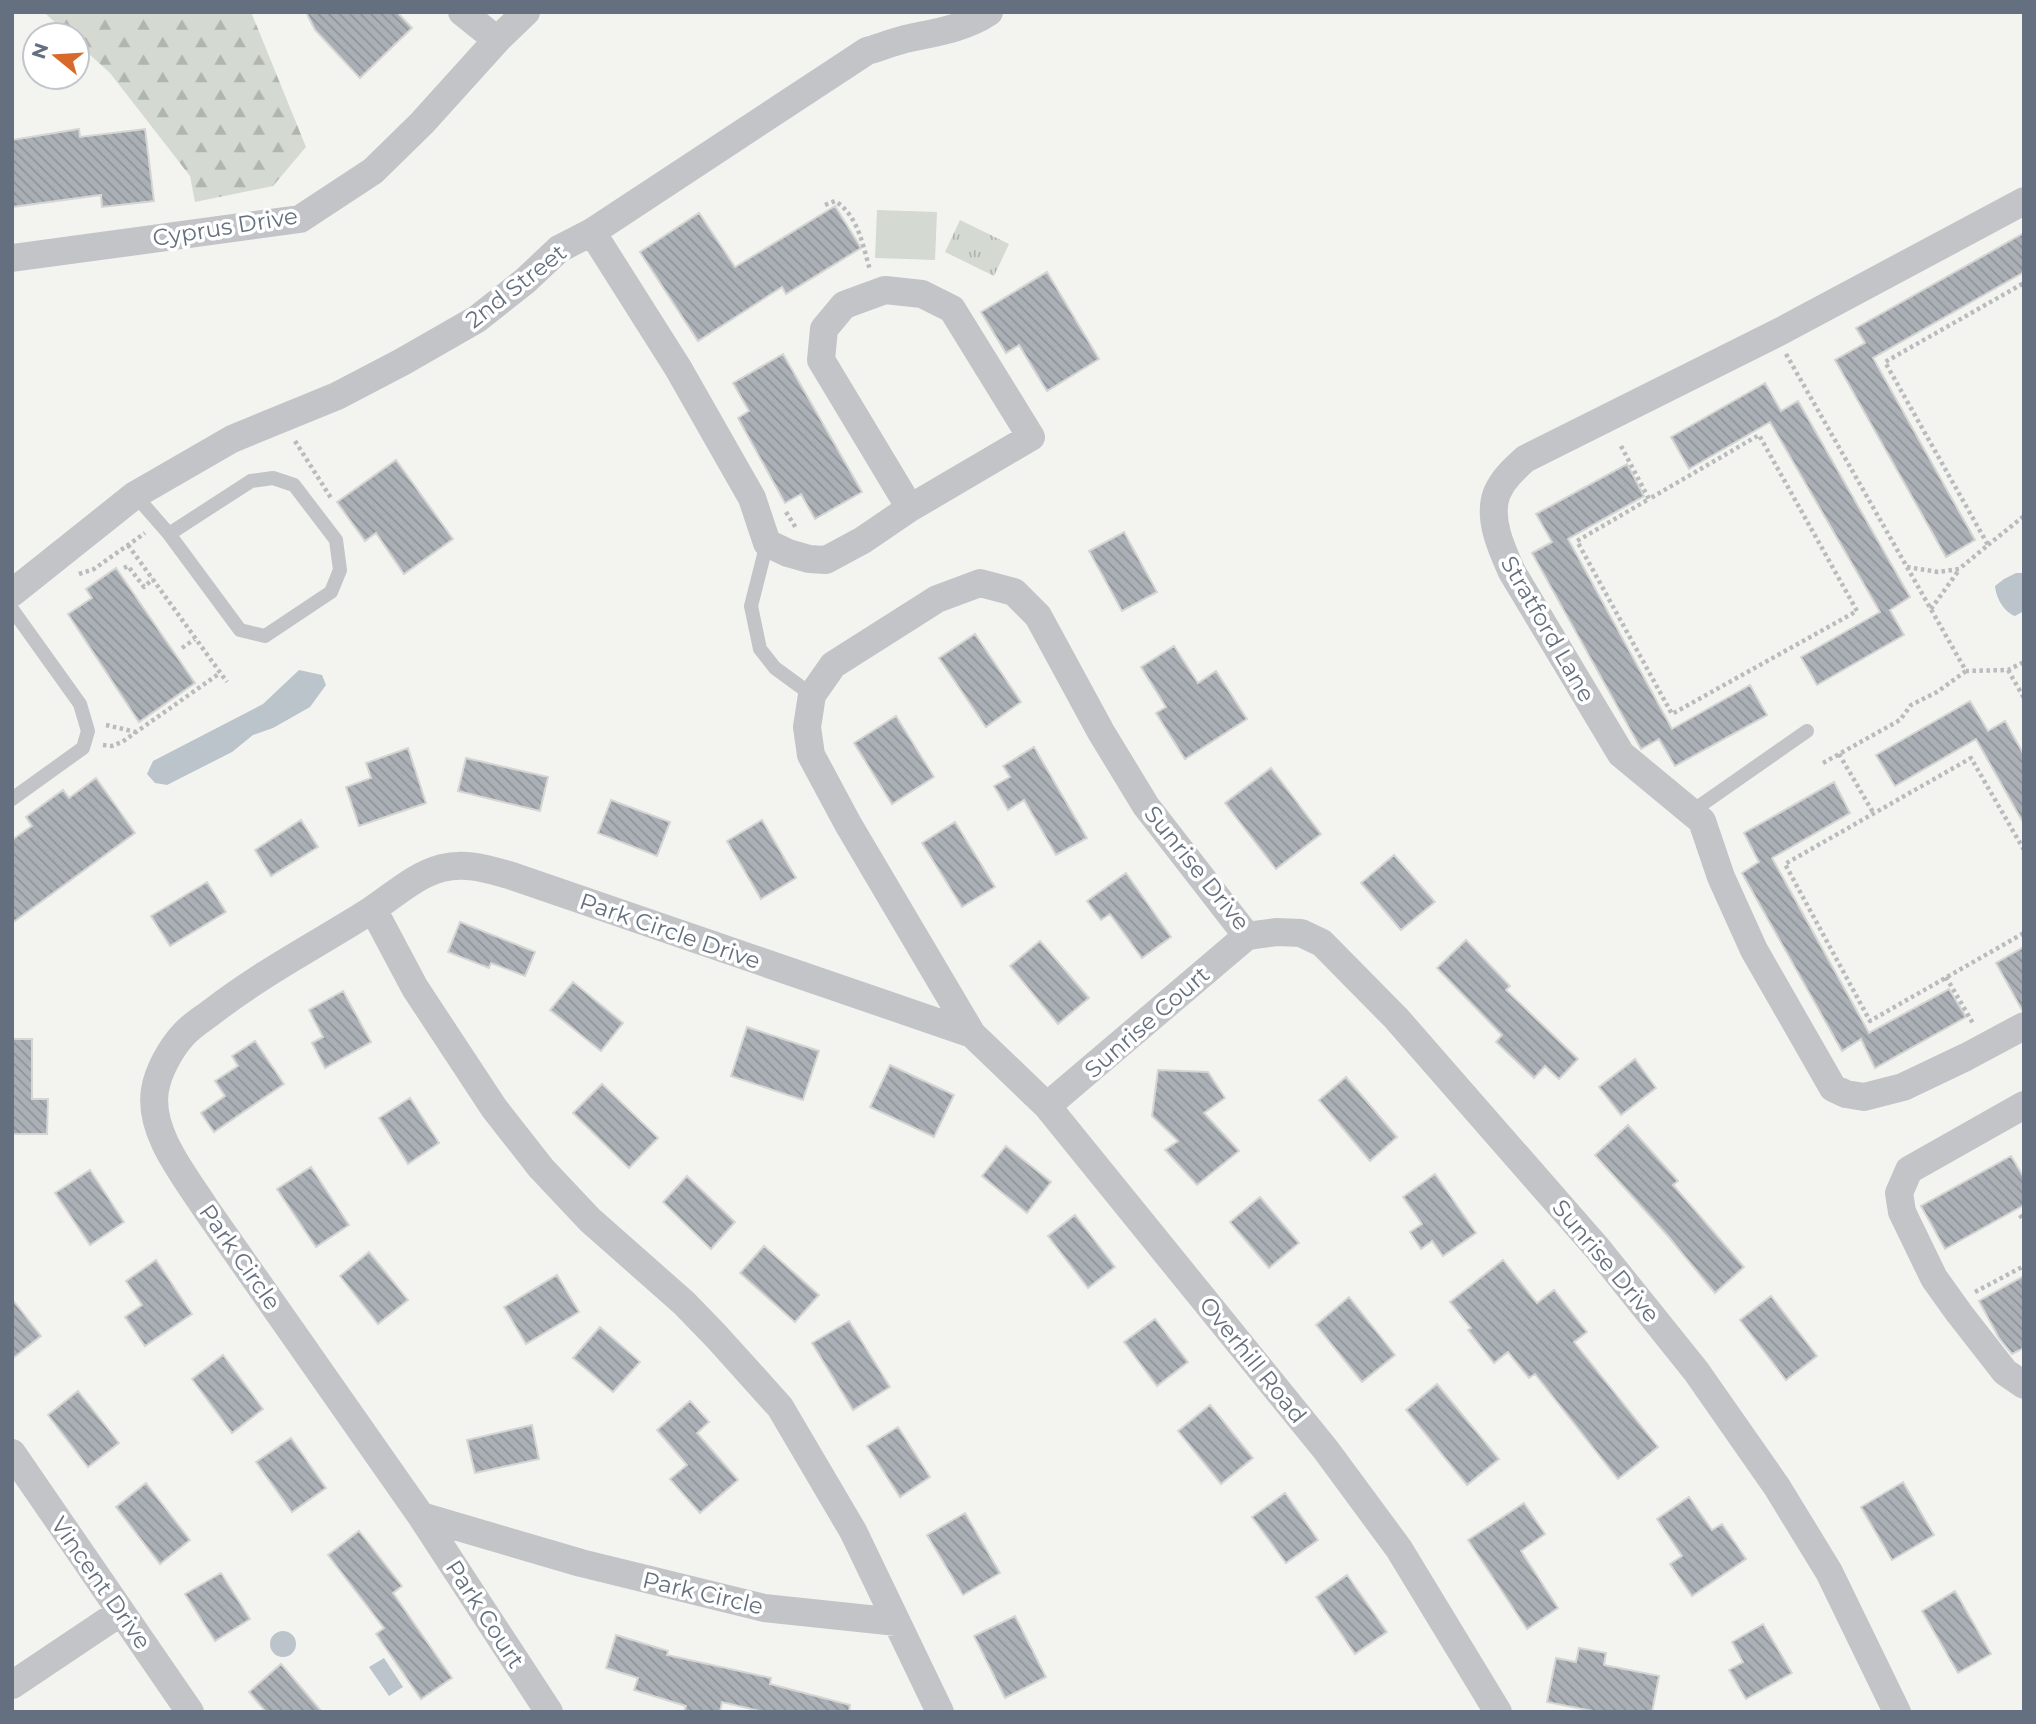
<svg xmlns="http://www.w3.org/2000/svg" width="2036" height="1724" viewBox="0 0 2036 1724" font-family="Montserrat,sans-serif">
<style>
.forest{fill:url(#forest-firs)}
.park{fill:url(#park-tufts)}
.pitch{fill:#d4dad1}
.water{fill:#bac4ca}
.building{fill:url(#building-back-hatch);stroke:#d5d5d3;stroke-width:2}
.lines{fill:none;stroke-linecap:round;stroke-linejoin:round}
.path{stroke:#b9bbbd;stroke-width:4.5;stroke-dasharray:3.5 3.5;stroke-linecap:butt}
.lane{stroke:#c2c4c8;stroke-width:14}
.street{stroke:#c2c4c8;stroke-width:28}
.labels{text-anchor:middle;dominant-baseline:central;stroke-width:7;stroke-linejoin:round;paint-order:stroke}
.street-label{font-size:23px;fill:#64707f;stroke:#fff}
</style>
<defs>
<pattern id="forest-firs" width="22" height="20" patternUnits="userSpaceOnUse" patternTransform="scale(1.75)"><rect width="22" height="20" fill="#d4dad1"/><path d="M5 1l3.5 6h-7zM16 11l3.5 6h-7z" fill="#b0b5af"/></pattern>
<pattern id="park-tufts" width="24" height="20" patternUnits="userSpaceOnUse" patternTransform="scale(1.75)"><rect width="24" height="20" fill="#d4dad1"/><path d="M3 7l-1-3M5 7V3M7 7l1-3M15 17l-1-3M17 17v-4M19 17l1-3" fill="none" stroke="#b0b5af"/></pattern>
<pattern id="building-back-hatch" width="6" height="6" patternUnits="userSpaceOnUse" patternTransform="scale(1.75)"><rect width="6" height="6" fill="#aab0b5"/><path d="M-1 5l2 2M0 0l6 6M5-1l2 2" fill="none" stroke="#8e9498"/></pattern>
</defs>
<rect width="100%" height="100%" fill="#f3f4f0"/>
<path class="forest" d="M44,12h207l55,135 -33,39 -78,16 -5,-26 -80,-103 -33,-30v-8h-9z"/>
<path class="park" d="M960,220l49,24 -15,32 -49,-24z"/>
<path class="pitch" d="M877,210l60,2 -2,48 -60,-2z"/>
<path class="water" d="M2016,573h8v38l-9,5c-11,-4 -19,-18 -20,-30l9,-7z
M299,670l23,5 4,10 -16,22 -37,21 -20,7 -21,17 -65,33 -12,-2 -8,-9 6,-13 110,-57z
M270 1644a13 13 0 1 1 26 0a13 13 0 1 1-26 0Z
M384,1658l19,29 -14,9 -20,-29z"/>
<path class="building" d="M306,12h91l15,16 -52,50 -45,-48z
M79,129l1,8 65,-8 9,72 -52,6 -1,-12 -89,12v-67z
M835,206l26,42 -75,46 -4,-7 -84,54 -58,-89 59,-39 36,54z
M2024,233v39l-151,86 102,182 -29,17 -111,-197 30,-17 -9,-15z
M1047,272l52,87 -52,32 -28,-46 -13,8 -25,-41z
M783,354l79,138 -47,27 -14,-25 -16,9 -47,-85 11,-7 -16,-28z
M1765,383l16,28 17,-10 112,196 -20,13 14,25 -87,50 -16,-28 79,-45 -110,-190 -81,47 -18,-32z
M396,460l57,79 -49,35 -28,-41 -11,8 -28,-39z
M1627,464l17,32 -76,43 104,190 78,-44 17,30 -92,51 -16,-27 -18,10 -109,-196 20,-11 -16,-28z
M1124,532l33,60 -35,19 -33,-60z
M116,568l79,115 -56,39 -71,-108 24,-16 -6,-9z
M975,634l46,68 -35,25 -47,-69z
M1174,646l24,37 18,-12 31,48 -62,40 -29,-46 10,-6 -25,-40z
M1970,701l18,30 17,-10 19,34v69l-48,-85 -81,47 -19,-31z
M896,716l38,61 -42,27 -38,-61z
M1034,747l53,91 -31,17 -32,-55 -16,10 -14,-24 16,-9 -7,-11z
M408,748l18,55 -67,23 -13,-39 25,-9 -5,-15z
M466,758l82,19 -8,34 -82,-20z
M1271,768l50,66 -45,35 -51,-66z
M96,778l39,55 -123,90v-83l20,-14 -6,-9 37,-27 6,8z
M1834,782l16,31 -78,45 97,175 80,-44 17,28 -91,51 -14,-29 -19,12 -100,-178 17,-11 -15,-29z
M611,800l59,22 -13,34 -59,-23z
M301,820l17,27 -47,29 -16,-26z
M762,820l34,58 -35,21 -34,-58z
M955,822l40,65 -33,20 -40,-64z
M1394,855l41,47 -34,28 -40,-47z
M1126,873l45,64 -29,21 -32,-44 -9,6 -14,-19z
M207,882l19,30 -56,34 -19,-30z
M460,922l75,30 -10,24 -34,-13 -2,5 -41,-16z
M1466,940l44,46 -4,4 72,69 -19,20 -14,-13 -11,12 -38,-36 6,-7 -65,-67z
M1040,941l49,57 -31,26 -48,-58z
M2024,947v62l-2,1 -26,-47z
M573,982l50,41 -22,28 -51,-41z
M343,991l28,51 -46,26 -13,-25 11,-6 -14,-27z
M747,1027l72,24 -16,49 -72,-24z
M12,1039h20v60h16l-1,35h-35z
M255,1041l29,43 -70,48 -13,-19 24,-17 -10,-15 23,-15 -6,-10z
M1635,1059l21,29 -35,27 -22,-28z
M890,1065l64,30 -20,42 -64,-30z
M1158,1070l50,2 17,26 -21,15 35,38 -42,34 -32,-35 13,-9 -26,-25z
M1346,1077l51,60 -27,24 -51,-61z
M602,1084l56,54 -29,30 -56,-55z
M410,1098l29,45 -31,21 -29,-46z
M1628,1125l50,56 -5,4 71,82 -29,26 -47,-57 -73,-81z
M1006,1146l45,36 -24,31 -45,-37z
M2011,1156l13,22v27l-79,44 -24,-43z
M311,1167l38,58 -33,22 -39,-58z
M90,1170l34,52 -34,23 -35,-52z
M1435,1174l41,59 -33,23 -11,-15 -11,8 -11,-17 12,-8 -19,-27z
M687,1176l48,46 -24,27 -48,-47z
M1260,1197l39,46 -30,25 -39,-46z
M1075,1215l40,52 -27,21 -40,-52z
M764,1246l55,49 -24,27 -55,-49z
M369,1252l39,48 -30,24 -38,-48z
M156,1260l36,54 -47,32 -20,-29 17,-12 -16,-24z
M1503,1260l34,43 17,-13 33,42 -13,10 84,105 -40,32 -83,-105 -6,4 -21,-26 -14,11 -26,-33 3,-2 -21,-26z
M557,1275l22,37 -53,32 -22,-37z
M2024,1276v72l-12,6 -13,-16 -20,-37z
M1771,1296l46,60 -31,24 -46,-60z
M1349,1297l46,58 -33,27 -46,-57z
M12,1299l29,37 -29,23z
M1155,1319l33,43 -31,24 -33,-44z
M849,1321l41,66 -37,23 -41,-67z
M600,1327l40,35 -27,30 -40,-34z
M223,1355l40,54 -31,24 -40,-54z
M1437,1384l62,75 -32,26 -61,-75z
M78,1391l41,52 -31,24 -40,-52z
M690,1401l19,21 -12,11 41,47 -38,33 -30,-34 17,-14 -30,-35z
M1210,1405l43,53 -32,26 -43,-53z
M532,1425l7,34 -64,14 -8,-33z
M898,1427l32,50 -30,20 -33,-51z
M291,1438l35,50 -34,24 -36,-50z
M1903,1482l31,53 -42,25 -31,-53z
M146,1483l44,57 -30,24 -44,-57z
M1285,1493l33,47 -32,23 -34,-46z
M1689,1497l23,33 10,-6 24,35 -54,37 -22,-32 12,-8 -25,-37z
M1524,1503l21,31 -24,17 37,57 -31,21 -59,-89z
M965,1513l35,60 -37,22 -36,-60z
M359,1531l43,55 -9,7 59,85 -31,21 -45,-65 8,-6 -56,-73z
M221,1573l29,46 -35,22 -30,-47z
M1347,1575l40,57 -32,22 -39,-57z
M1955,1591l36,63 -33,19 -36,-62z
M1015,1616l31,61 -41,21 -31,-62z
M1763,1624l29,49 -46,26 -17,-29 14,-8 -11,-20z
M616,1635l52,16 -1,4 104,23 -1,6 80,21 -1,7h-85l-42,-10 -2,10h-36l2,-6 -52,-16 4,-12 -32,-10z
M1579,1648l27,5 -2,12 55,11 -7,36h-54l-51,-10 9,-44 20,4z
M281,1664l41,48h-56l-17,-20z"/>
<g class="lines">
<path class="path" d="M825,205l10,-4c23,14 28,45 35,69
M1786,354l180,317 42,-1 16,-8
M295,441l36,57
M1621,446l28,53 110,-64 98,176 -185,103 -95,-173 72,-42
M786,512l10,16
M128,545l99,137
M1988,545l36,-29
M1907,567l31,5 21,-3 29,-24 -103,-183 139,-79
M124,568l4,-2 16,21 9,-8
M79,574l15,-5 51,-36
M1931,609l28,-39
M182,648l13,-9
M2008,670l16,28
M106,725l30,7
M103,745l9,1 10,-4 98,-69
M1839,754l35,60
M1823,763l77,-43 11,-15 26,-13 29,-21
M2024,850l-53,-92 -186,106 85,157 154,-88
M1946,977l28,48
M2020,1215l4,6
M1975,1292l49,-26"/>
<path class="lane" d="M135,495l34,39 71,96 25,6 66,-44 9,-22 -4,-30 -42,-55 -21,-7 -22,3 -82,53
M767,543l-16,63 9,43 15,19 37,27
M12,609l68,95 8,27 -5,17 -71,51
M1691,812l116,-81"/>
<path class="street" d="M462,12l35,28
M2024,201l-241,129 -258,129c-11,10 -22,20 -28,34 -10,25 5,57 15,79l109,182 81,67 19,56 33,73 79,138 13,6 18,3 39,-10 63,-30 58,-31
M592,232l86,136 74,130 15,45 21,10 21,6 17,1 37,-20 47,-32 -89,-148 3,-31 20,-24 41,-15 37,4 30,15 79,128 -121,71
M12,258l288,-39 73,-48 49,-48 75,-83 29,-28
M12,593l123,-98 97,-56 105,-43 65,-34 75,-43 48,-38 34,-32 33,-17 275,-181c14,-4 28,-10 43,-13 28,-6 55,-10 79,-26
M373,909l42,79 79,120 47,60 49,52 94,83 32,33 64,71 73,124 87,181
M1247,936l-101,-130 -45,-74 -63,-116 -24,-24 -34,-9 -43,16 -104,66 -21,30 -5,32 4,28 37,69 124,210 75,72 279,344 73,99 99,163
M1247,936l30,-4 24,1 21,10 74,75 202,231 98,122 81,116 52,85 68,140
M2024,1105l-115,65 -10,23 3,19 32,66 25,35 46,59 19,13
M1047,1106l200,-170
M12,1453l178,259
M421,1516l160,47 183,45 133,14
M12,1685l109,-73
M549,1712l-128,-196 -215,-307c-21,-33 -58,-77 -51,-119 3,-19 16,-42 29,-56 8,-9 20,-16 29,-23 49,-38 105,-67 157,-100 23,-15 45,-36 72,-43 24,-6 45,1 67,7l463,159"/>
</g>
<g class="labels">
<g class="street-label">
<text transform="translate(225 227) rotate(-9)">Cyprus Drive</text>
<text transform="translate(516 286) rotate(-38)">2nd Street</text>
<text transform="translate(1548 629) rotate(60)">Stratford Lane</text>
<text transform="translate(1197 868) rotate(51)">Sunrise Drive</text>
<text transform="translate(670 931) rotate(19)">Park Circle Drive</text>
<text transform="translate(1147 1022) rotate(-41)">Sunrise Court</text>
<text transform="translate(240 1257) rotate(55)">Park Circle</text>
<text transform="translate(1606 1261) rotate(50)">Sunrise Drive</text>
<text transform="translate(1253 1360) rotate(51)">Overhill Road</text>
<text transform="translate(101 1583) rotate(55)">Vincent Drive</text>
<text transform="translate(703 1593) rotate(13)">Park Circle</text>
<text transform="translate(485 1614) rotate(57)">Park Court</text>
</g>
</g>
<rect width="2036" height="1724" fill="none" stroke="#64707f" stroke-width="28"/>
<g transform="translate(56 56) rotate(288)"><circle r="33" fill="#ffffff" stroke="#c1c6cc" stroke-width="2"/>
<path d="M0-5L12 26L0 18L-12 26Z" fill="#d9692a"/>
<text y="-10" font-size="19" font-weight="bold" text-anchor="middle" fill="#64707f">N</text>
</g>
</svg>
